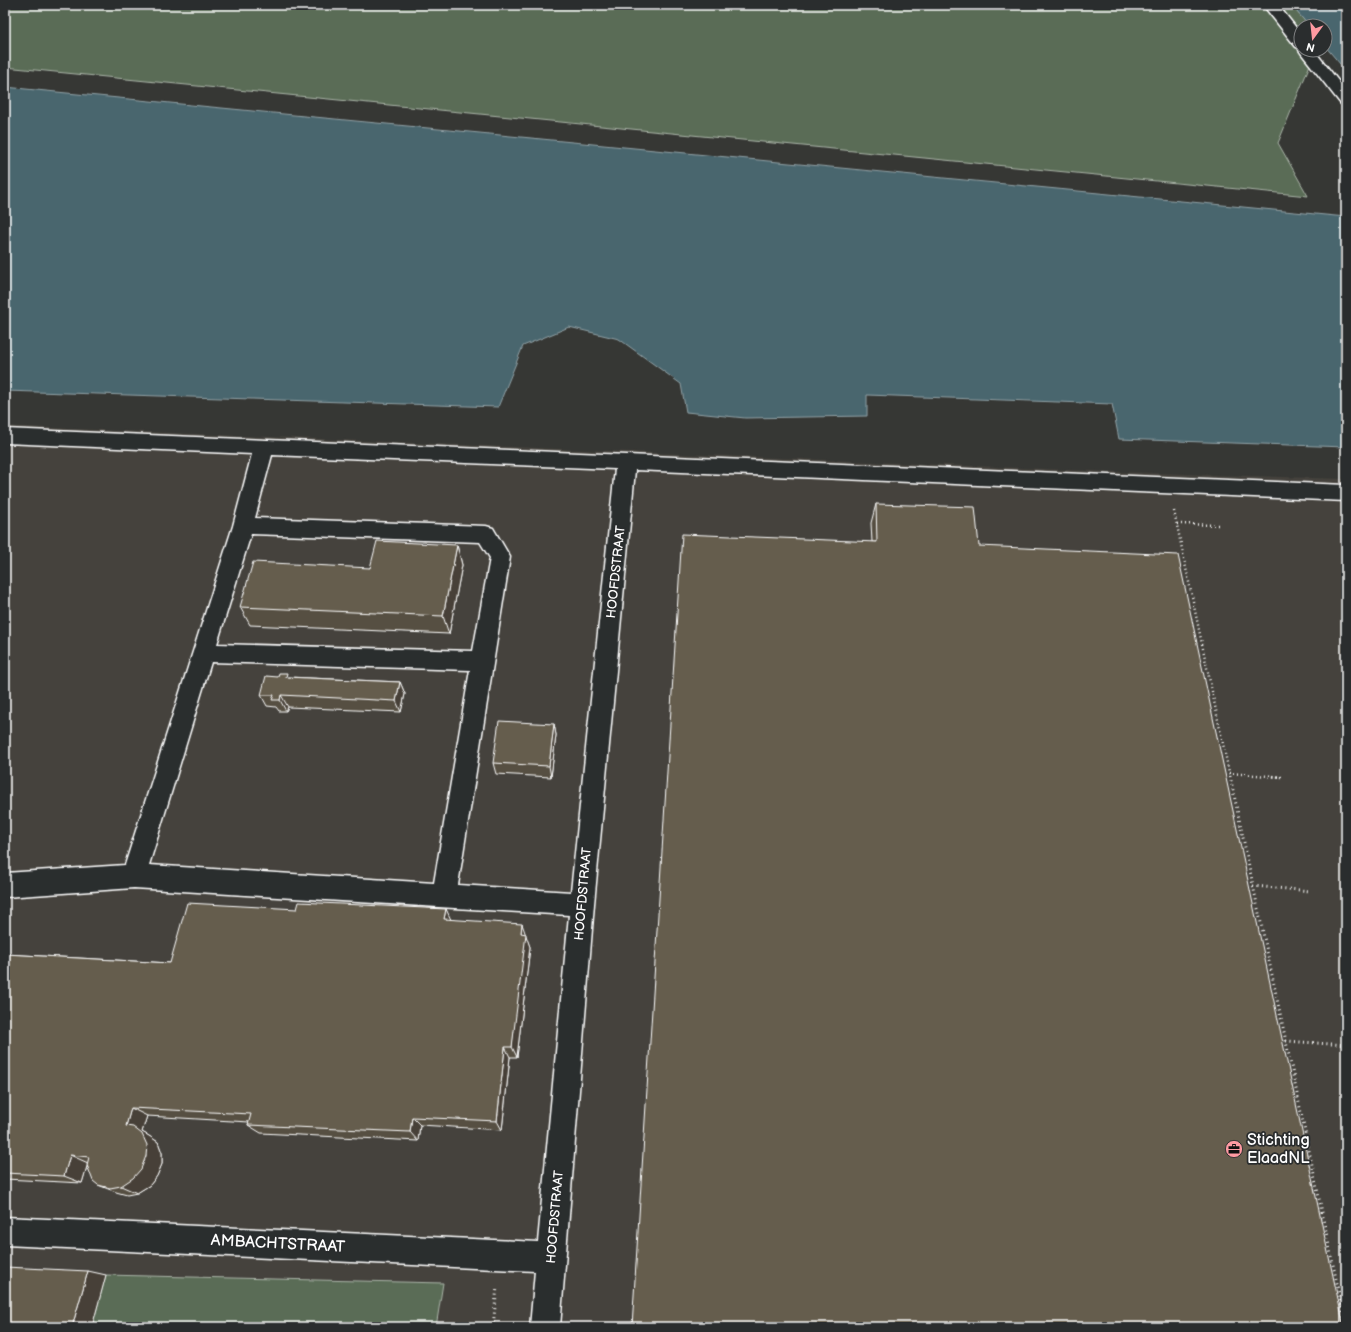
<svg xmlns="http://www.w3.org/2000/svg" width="1351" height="1332" viewBox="0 0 1351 1332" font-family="'Balsamiq Sans',sans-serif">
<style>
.built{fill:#44423c}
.green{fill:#5a6c56;stroke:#acb6aa}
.water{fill:#4a666e;stroke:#92a3a8}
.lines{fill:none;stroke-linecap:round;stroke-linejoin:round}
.minor-casing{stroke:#fff;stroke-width:3}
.path-far1{stroke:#fff;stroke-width:2.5;stroke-dasharray:1 3;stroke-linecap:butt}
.path{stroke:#fff;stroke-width:3;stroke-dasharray:1 3.5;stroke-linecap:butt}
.minor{fill:#2a2d2e;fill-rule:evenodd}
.wall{fill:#575043;stroke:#fff}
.shaded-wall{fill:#474137;stroke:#fff}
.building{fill:#655d4e;stroke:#fff}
.labels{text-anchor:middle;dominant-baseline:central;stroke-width:3.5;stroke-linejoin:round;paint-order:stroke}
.street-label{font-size:13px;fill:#fff;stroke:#2a2d2e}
.near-poi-label{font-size:16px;fill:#fff;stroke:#2a2d2e;text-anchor:start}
.near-street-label{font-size:16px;fill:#fff;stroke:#2a2d2e}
</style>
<rect width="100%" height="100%" fill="#363734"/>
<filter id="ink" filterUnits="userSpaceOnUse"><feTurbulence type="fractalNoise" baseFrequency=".025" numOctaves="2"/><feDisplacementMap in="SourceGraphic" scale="8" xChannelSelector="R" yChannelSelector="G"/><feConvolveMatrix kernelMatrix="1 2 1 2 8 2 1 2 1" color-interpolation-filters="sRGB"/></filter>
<g filter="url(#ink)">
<path class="built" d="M5,426l1116,46 225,7v848h-1341z"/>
<path class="green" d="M5,5h1286l18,21h-8v24h15l-38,93 30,53 -1303,-129z
M106,1275l337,8 -7,44h-344z"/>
<path class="water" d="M1291,5h55v66l-21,-25v-20h-16z
M5,87l1341,130v230l-227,-8 -7,-35 -245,-9v21l-122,2 -59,-6 -5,-28 -62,-45 -50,-12 -46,19 -25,61 -493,-16z"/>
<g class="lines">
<defs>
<path id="minor" d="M1263,5h15l23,29v16h13l32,41v15l-5,-2 -40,-51 -2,-3 1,-2 -4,-1z
M5,429l1341,56v16l-711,-31 -41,434 -34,423h-30l5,-56 -530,-26v-28l533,25 31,-327 -435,-27 -129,9v-24l120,-8 108,-339 19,-72 -247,-11zM272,455l343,14 -44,423 -113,-7 52,-328 -17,-29 -7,-2 -231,-8zM251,534l229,8 10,16 -17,93 -256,-7zM211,662l259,8 -36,213 -285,-18z"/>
</defs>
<use href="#minor" class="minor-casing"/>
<path class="path-far1" d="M1174,511l56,266
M1177,524l44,1
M1229,773l53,4"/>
<path class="path" d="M1230,776l112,531
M1269,776l13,1
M1253,886l58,5
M1286,1041l60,4
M1346,1306l-4,1 4,20
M493,1327l4,-40"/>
<use href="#minor" class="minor"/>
</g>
<path class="wall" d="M876,504l103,42 -107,-4 -1,-19z
M457,545l5,20 -13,69 -199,-9 -10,-18 130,-39z
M289,677l111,5 5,12 -4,18 -113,-5 -2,4h-7l-3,-4 -9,-1 -6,-11z
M554,724l2,11 -5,42 -55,-3 -3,-11z
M297,909h149l4,11 75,14 5,13 -13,110h-7l-8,73 -82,-5 -2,16 -157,-8 -13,-8 1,-3 -102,-6 -5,16 7,4 9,6 4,11v11l-5,12 -7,9 -13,8 -10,2 -11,-3 -18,-7 -11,-19 -5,17 -77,-4v-225l165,9z"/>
<path class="shaded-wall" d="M457,545l5,20 -13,69 -6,-18z
M400,682l5,12 -4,18 -5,-11z
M281,695l7,12 -2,4 -6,-11z
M554,724l2,11 -5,42 -2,-11z
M446,909l6,13 -8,-3z
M522,924l8,23 -13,110 -5,-10 9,-114z
M505,1047l5,10 -8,73 -5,-9z
M131,1108l16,8 -5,16 7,4 9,6 4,11v11l-5,12 -7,9 -13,8 -16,-7 5,-60z
M412,1117l8,8 -2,16 -8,-9z
M70,1155l18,8 -6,20 -18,-7z
M88,1271l18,4 -14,52h-20z"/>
<path class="building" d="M876,504l99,3 4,39 199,9 166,772h-712l50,-793 195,8z
M377,541l80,4 -14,71 -203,-9 13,-45 117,6z
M279,673h8l-1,4 114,5 -4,19 -115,-6 -1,5h-8l2,-5h-13l5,-19 12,1z
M499,721l55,3 -5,42 -56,-3z
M299,902l147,7 -2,10 78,5 -1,9 5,1 -14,113h-7l-8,74 -85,-4 -2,15 -162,-7 3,-11 -120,-6 -5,18 7,1 9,7 5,11 -1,11 -5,13 -8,9 -12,8 -11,2 -12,-3 -5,-4 -6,-16 2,-8 -19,-2 -6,21 -59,-3v-219l165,9 17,-60 110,6z
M5,1267l83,4 -16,56h-67z"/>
</g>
<defs>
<symbol id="office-disc" viewBox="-11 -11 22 22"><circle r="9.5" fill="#ff9aa2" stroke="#2a2d2e"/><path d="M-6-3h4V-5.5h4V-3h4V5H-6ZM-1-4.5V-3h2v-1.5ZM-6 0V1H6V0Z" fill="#111"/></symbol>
</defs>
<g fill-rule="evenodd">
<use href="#office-disc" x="1224" y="1139" width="20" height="20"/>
</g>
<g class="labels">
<g class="street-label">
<text transform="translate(616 572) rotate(-84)">HOOFDSTRAAT</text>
<text transform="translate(583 894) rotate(-85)">HOOFDSTRAAT</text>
<text transform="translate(555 1217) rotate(-85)">HOOFDSTRAAT</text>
</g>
<g class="near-poi-label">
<text x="1247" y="1140">Stichting<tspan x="1247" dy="18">ElaadNL</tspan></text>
</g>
<g class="near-street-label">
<text transform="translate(278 1244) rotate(3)">AMBACHTSTRAAT</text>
</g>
</g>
<rect width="1351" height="1332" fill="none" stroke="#2a2d2e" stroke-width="20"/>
<rect x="10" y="10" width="1331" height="1312" fill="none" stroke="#fff" stroke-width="1.5" filter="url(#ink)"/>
<g transform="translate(1313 38) rotate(195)"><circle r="19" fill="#2a2d2e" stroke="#7f8182"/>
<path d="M0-3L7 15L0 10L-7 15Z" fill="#ff9aa2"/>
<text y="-6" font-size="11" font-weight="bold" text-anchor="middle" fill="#ffffff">N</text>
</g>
</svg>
